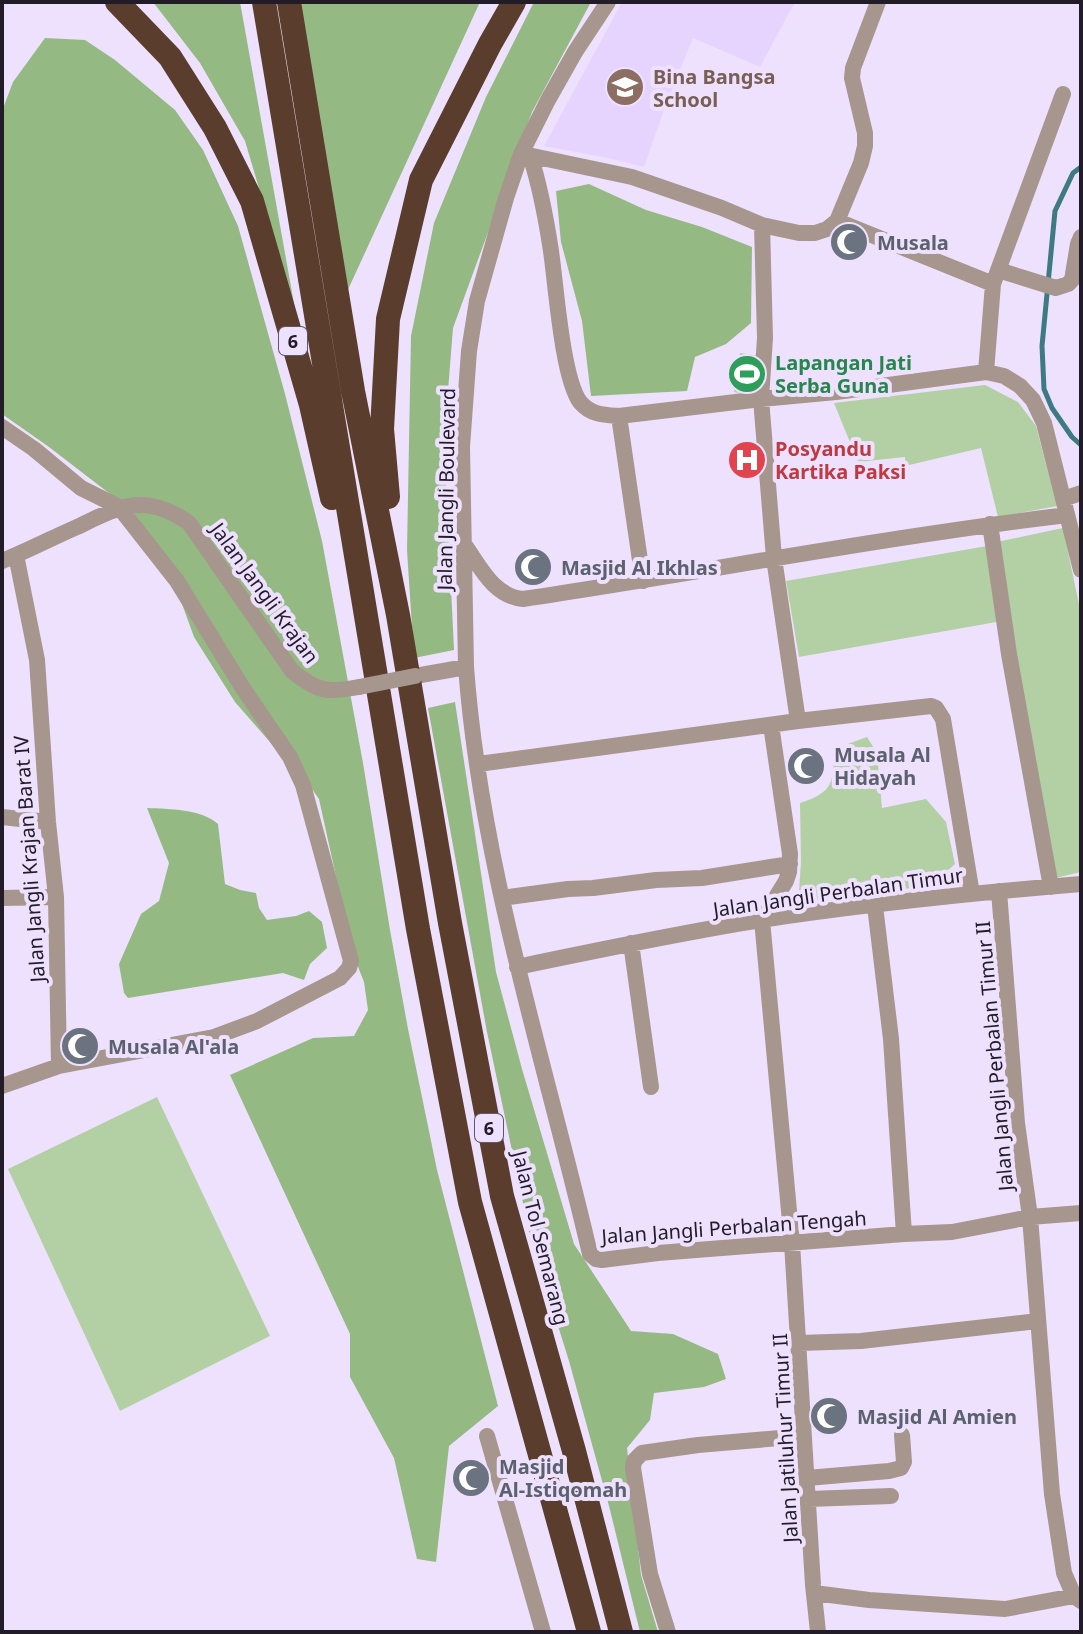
<svg xmlns="http://www.w3.org/2000/svg" width="1083" height="1634" viewBox="0 0 1083 1634" font-family="'Noto Sans',sans-serif">
<style>
.built{fill:#e7d4fe}
.green{fill:#b3d0a4}
.forest{fill:#95b983}
.lines{fill:none;stroke-linecap:round;stroke-linejoin:round}
.stream{stroke:#3d7a82;stroke-width:5}
.minor{stroke:#a6968e;stroke-width:16}
.highway{stroke:#5a3d2c;stroke-width:24}
.minor-bridge{stroke:#a6968e;stroke-width:16}
.labels{text-anchor:middle;dominant-baseline:central;stroke-width:8;stroke-linejoin:round;paint-order:stroke}
.shield{fill:#eee1fd;stroke:#5f5768;stroke-width:2}
.shield-label{font-size:18px;font-weight:bold;fill:#221c28}
.education-label{font-size:20px;font-weight:bold;fill:#785e54;stroke:#eee1fd;text-anchor:start}
.worship-label{font-size:20px;font-weight:bold;fill:#5b616d;stroke:#eee1fd;text-anchor:start}
.leisure-label{font-size:20px;font-weight:bold;fill:#27864d;stroke:#eee1fd;text-anchor:start}
.health-label{font-size:20px;font-weight:bold;fill:#be3a42;stroke:#eee1fd;text-anchor:start}
.street-label{font-size:20px;fill:#221c28;stroke:#eee1fd}
</style>
<rect width="100%" height="100%" fill="#eee1fd"/>
<path class="built" d="M622,2h173l-35,65 -67,-29 -27,66 -22,63 -36,-9 -64,-12z"/>
<path class="green" d="M740,353l20,3 -7,39 -19,-3z
M985,385l33,17 18,24 21,80 -59,11 -17,-69 -76,18v-9l-47,5 -24,-59z
M1063,528l18,86v258l-26,6 -53,-257 -203,36 -13,-76 201,-35v-2z
M867,737l10,16 5,55 44,-9 20,23 9,42 -25,23 -93,6 -39,13 3,-44 -1,-59c35,-11 33,-22 34,-54z
M157,1097l113,239 -150,75 -112,-242z"/>
<path class="forest" d="M153,2h87l55,307 -50,-168 -45,-78z
M300,2h180l-134,292z
M534,2h57l-59,110 -79,216 -9,113 10,209 -40,8 -7,-108 4,-214 23,-113 52,-126z
M45,38l40,2 30,20 60,50 28,40 35,76 47,168 37,147 41,222 27,167 18,99 29,141 61,236 -49,40 -13,116 -19,-3 -23,-101 -44,-81v-43l-120,-259 83,-37 41,-2 14,-26 -4,-28 -11,-28 -34,-155 -22,-31 -27,-26 -35,-40 -41,-65 -25,-69 -55,-71 -65,-50 -47,-33v-303l11,-29z
M589,184l57,26 56,17 50,20 -1,76 -25,21 -31,13 -8,34 -96,5 -9,-75 -21,-79 -5,-51z
M455,702l41,270 26,97 52,175 57,87 42,3 45,20 8,25 -22,8 -50,6 -4,27 -23,28 14,127 17,57h-18l-31,-126 -40,-145 -39,-125 -43,-204 -59,-324z
M147,808c22,1 54,1 71,16l7,60 15,6 16,3 3,15 8,12 29,-4 13,-5 13,11 5,26 -17,16 -6,16 -21,-7 -155,25 -4,-5 -5,-29 22,-50 18,-13 10,-38z"/>
<g class="lines">
<path class="stream" d="M1081,167l-8,6 -18,38 -13,135 2,43 8,19 20,29 9,8"/>
<path class="minor" d="M523,154l109,23 90,31 40,17 37,8h16l12,-4 10,-8 24,-58 4,-17v-13l-13,-55 1,-10 25,-66
M530,155c10,31 16,63 21,96 5,34 11,126 29,151 11,13 24,13 39,14l142,-17 75,-7 150,-20 18,4 16,10 13,14 11,23 37,147
M837,221l156,63
M762,225l3,113 -4,61 13,159 24,163
M998,270l58,18 12,-4 4,-4 6,-36 3,-7
M986,372l7,-88 70,-190
M619,416l24,165
M2,427l32,22 47,39 38,19 58,74 67,109 46,67 13,28 48,176 -2,7 -9,10 -83,43 -43,16 -155,29 -57,20
M1063,499l18,-6
M990,524l19,130 42,233
M464,544c16,22 29,52 59,55 181,-27 362,-62 544,-84
M16,555l21,105 11,162 8,75 3,169
M2,561c25,-10 50,-23 75,-34 44,-21 68,-35 112,-4l103,148c26,21 35,22 67,16
M466,667c15,201 79,393 124,587l6,5 6,1 56,-7 246,-19 48,-2 78,-15 51,-4
M415,676l51,-9 -4,-220 7,-96 8,-50 29,-103 15,-44 27,-54 27,-48 33,-50
M478,764l320,-43 133,-15 5,2 7,11 29,175
M2,817l46,5
M999,891l18,232 13,94 22,277 12,79 10,23 7,5
M2,898l54,-1
M502,898l66,-9 25,-1 63,-8 46,-2 88,-14
M875,906l16,133 13,195
M762,920l30,323 21,342 5,47
M762,920l24,-39 3,-9 1,-18 -19,-129
M631,943l20,144
M517,967c81,-17 162,-34 244,-47 106,-16 213,-27 320,-36
M799,1343l62,-2 177,-20
M487,1436l56,196
M807,1478l82,-7 12,-3 3,-6 -2,-27
M809,1499l82,-3
M814,1593l55,7 136,9 69,-13
M668,1632l-18,-58 -17,-106 1,-7 8,-8 56,-8 106,-9"/>
<path class="highway" d="M117,2l53,55 45,71 37,73 59,204 21,93
M264,2l154,927 52,273 119,430
M289,2l64,389 45,224 52,308 52,273 72,255 47,181
M388,497l-6,-68 6,-110 33,-139 69,-136 24,-42"/>
<path class="minor-bridge" d="M359,687l56,-11"/>
</g>
<defs>
<symbol id="school-disc" viewBox="-11 -11 22 22"><circle r="9.5" fill="#8d6e63" stroke="#eee1fd"/><path d="M0-5L7-2L0 1L-7-2ZM-4 1L0 2.5L4 1V4Q0 6-4 4Z" fill="#fff"/></symbol>
<symbol id="mosque-disc" viewBox="-11 -11 22 22"><circle r="9.5" fill="#6b7280" stroke="#eee1fd"/><path d="M3.5-4.9A6 6 0 1 0 3.5 4.9A5 5 0 1 1 3.5-4.9Z" fill="#fff"/></symbol>
<symbol id="stadium-disc" viewBox="-11 -11 22 22"><circle r="9.5" fill="#2e9e5b" stroke="#eee1fd"/><path d="M0-5a6.5 5 0 1 0 0 10a6.5 5 0 1 0 0-10ZM-3.5-1.8h7v3.6h-7Z" fill="#fff"/></symbol>
<symbol id="hospital-disc" viewBox="-11 -11 22 22"><circle r="9.5" fill="#e0444e" stroke="#eee1fd"/><path d="M-5-5h3v3.5h4V-5h3V5h-3V1.5h-4V5h-3Z" fill="#fff"/></symbol>
</defs>
<g fill-rule="evenodd">
<use href="#school-disc" x="603" y="65" width="44" height="44"/>
<use href="#mosque-disc" x="827" y="220" width="44" height="44"/>
<use href="#stadium-disc" x="725" y="352" width="44" height="44"/>
<use href="#hospital-disc" x="725" y="438" width="44" height="44"/>
<use href="#mosque-disc" x="511" y="545" width="44" height="44"/>
<use href="#mosque-disc" x="784" y="744" width="44" height="44"/>
<use href="#mosque-disc" x="58" y="1024" width="44" height="44"/>
<use href="#mosque-disc" x="807" y="1394" width="44" height="44"/>
<use href="#mosque-disc" x="449" y="1456" width="44" height="44"/>
</g>
<g class="labels">
<g class="shield">
<rect x="279" y="327" width="28" height="28" rx="6"/>
<rect x="475" y="1114" width="28" height="28" rx="6"/>
</g>
<g class="shield-label">
<text x="293" y="341">6</text>
<text x="489" y="1128">6</text>
</g>
<g class="education-label">
<text x="653" y="76">Bina Bangsa<tspan x="653" dy="23">School</tspan></text>
</g>
<g class="worship-label">
<text x="877" y="242">Musala</text>
<text x="561" y="567">Masjid Al Ikhlas</text>
<text x="834" y="754">Musala Al<tspan x="834" dy="23">Hidayah</tspan></text>
<text x="108" y="1046">Musala Al'ala</text>
<text x="857" y="1416">Masjid Al Amien</text>
<text x="499" y="1466">Masjid<tspan x="499" dy="23">Al-Istiqomah</tspan></text>
</g>
<g class="leisure-label">
<text x="775" y="362">Lapangan Jati<tspan x="775" dy="23">Serba Guna</tspan></text>
</g>
<g class="health-label">
<text x="775" y="448">Posyandu<tspan x="775" dy="23">Kartika Paksi</tspan></text>
</g>
<g class="street-label">
<text transform="translate(446 489) rotate(-89)">Jalan Jangli Boulevard</text>
<text transform="translate(265 593) rotate(54)">Jalan Jangli Krajan</text>
<text transform="translate(29 859) rotate(-94)">Jalan Jangli Krajan Barat IV</text>
<text transform="translate(838 892) rotate(-8)">Jalan Jangli Perbalan Timur</text>
<text transform="translate(994 1056) rotate(-95)">Jalan Jangli Perbalan Timur II</text>
<text transform="translate(734 1227) rotate(-4)">Jalan Jangli Perbalan Tengah</text>
<text transform="translate(541 1238) rotate(76)">Jalan Tol Semarang</text>
<text transform="translate(785 1438) rotate(-93)">Jalan Jatiluhur Timur II</text>
</g>
</g>
<rect width="1083" height="1634" fill="none" stroke="#221c28" stroke-width="8"/>
</svg>
